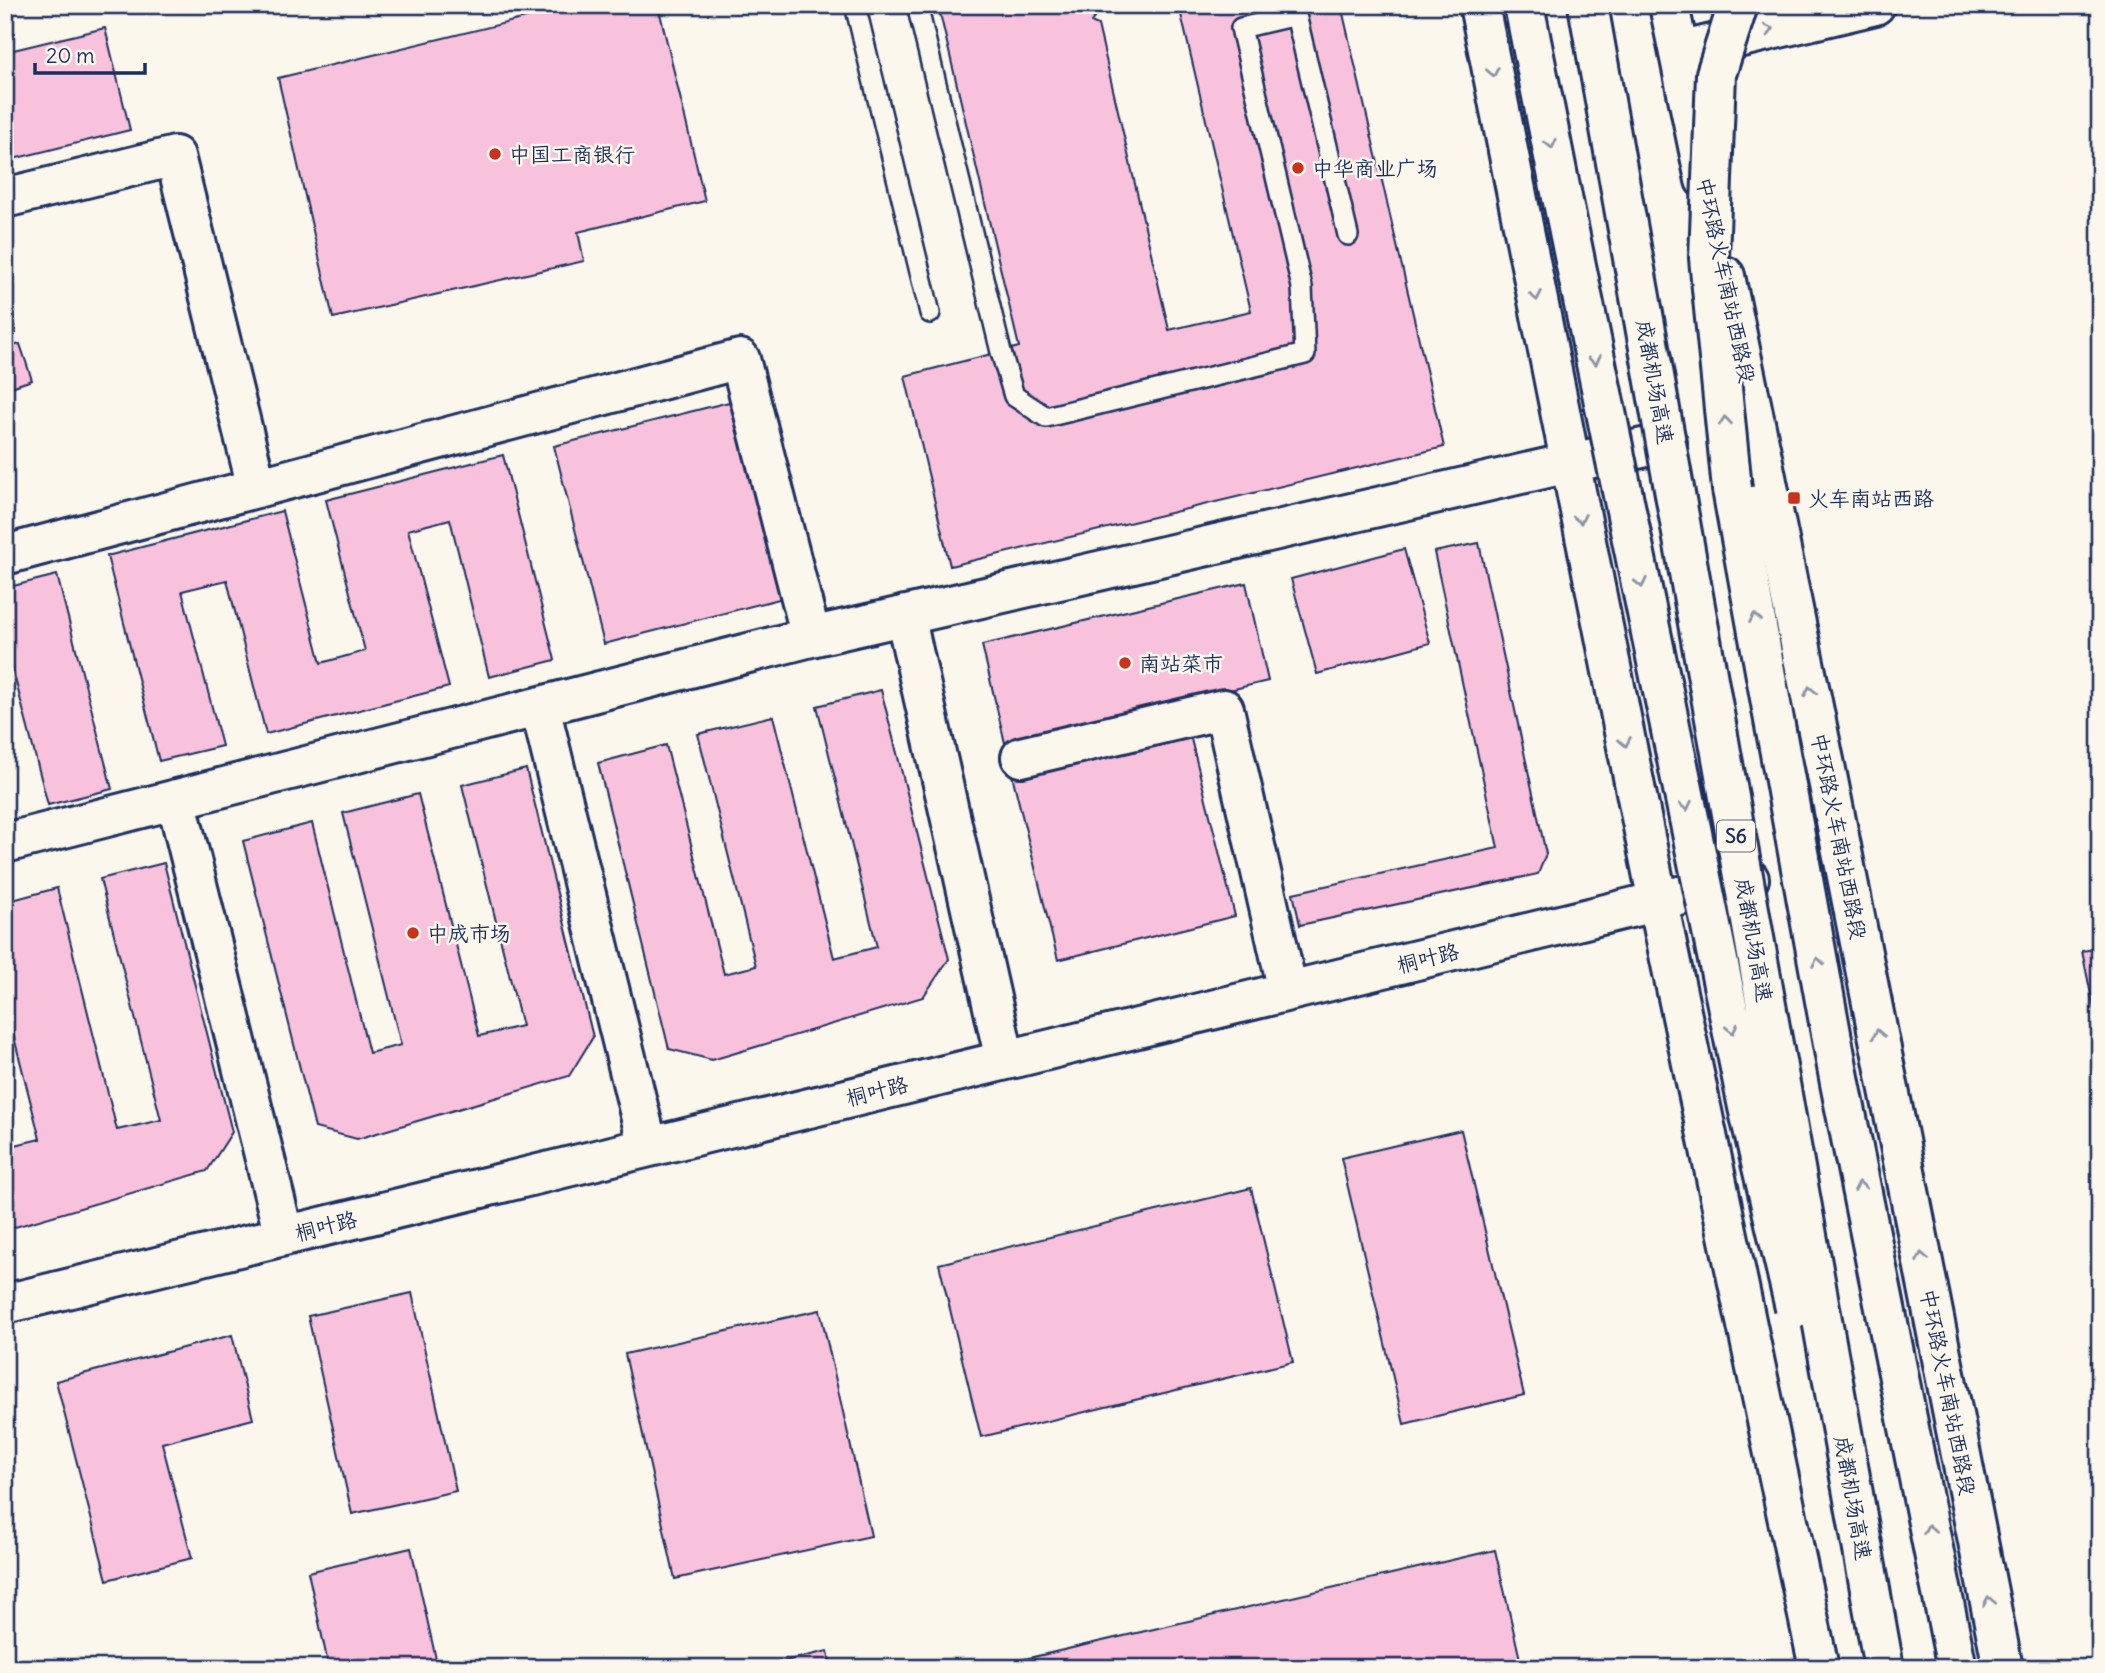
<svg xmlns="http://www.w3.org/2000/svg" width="2105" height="1673" viewBox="0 0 2105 1673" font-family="Delius,'LXGW WenKai TC',sans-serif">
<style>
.building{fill:#f9c2dc;stroke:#1b2f5e;stroke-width:2}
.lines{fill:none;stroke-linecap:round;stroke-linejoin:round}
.lane-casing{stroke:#1b2f5e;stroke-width:24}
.street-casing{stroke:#1b2f5e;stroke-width:44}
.secondary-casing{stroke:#1b2f5e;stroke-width:44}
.primary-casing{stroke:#1b2f5e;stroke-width:44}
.highway-casing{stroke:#1b2f5e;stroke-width:44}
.lane{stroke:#fbf7ec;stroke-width:19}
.street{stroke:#fbf7ec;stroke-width:38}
.secondary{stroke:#fbf7ec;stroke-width:38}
.primary{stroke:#fbf7ec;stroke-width:38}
.highway{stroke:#fbf7ec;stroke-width:38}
.highway-bridge-casing{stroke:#1b2f5e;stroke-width:44;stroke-linecap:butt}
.highway-bridge{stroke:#fbf7ec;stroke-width:38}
.oneway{stroke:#8b93a5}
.poi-dot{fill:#c8321e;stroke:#fbf7ec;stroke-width:2.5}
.labels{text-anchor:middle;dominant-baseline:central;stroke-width:5;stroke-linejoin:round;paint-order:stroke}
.shield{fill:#fbf7ec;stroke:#5e6b89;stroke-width:2}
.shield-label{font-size:19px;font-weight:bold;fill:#1b2f5e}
.poi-label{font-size:21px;fill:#1b2f5e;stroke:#fbf7ec;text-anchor:start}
.street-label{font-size:21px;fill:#1b2f5e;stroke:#fbf7ec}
</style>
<rect width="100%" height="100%" fill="#fbf7ec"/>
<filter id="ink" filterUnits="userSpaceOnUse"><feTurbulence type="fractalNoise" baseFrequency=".0143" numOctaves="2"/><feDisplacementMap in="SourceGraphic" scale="14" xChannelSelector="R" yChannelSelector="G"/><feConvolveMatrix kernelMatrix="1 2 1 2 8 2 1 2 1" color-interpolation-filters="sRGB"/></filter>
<g filter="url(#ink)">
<path class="building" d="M580,5h78l47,196 -127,31 6,29 -251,57 -55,-240z
M938,5h158l-1,12 -4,5 7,3 71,305 82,-19 -71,-301 -12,-5h173l103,442 -494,119 -45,-190 114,-29z
M105,28l25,102 -125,31v-109z
M5,297l11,36 -11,3z
M20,344l12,36 -27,9v-41z
M733,401l50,197 -179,46 -50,-198z
M503,455l52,205 -66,17 -39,-158 -42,11 41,157 -183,47 -39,-154 -45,11 40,155 -63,15 -52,-205 175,-45 39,152 44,-12 -39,-151z
M1479,543l67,311 -8,20 -238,51 -7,-32 205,-45 -64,-296z
M1404,549l26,94 -113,31 -26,-95z
M57,575l55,214 -64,16 -43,-165v-52z
M1246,583l22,98 -263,62 -23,-98z
M881,690l68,269 -26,38 -211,63 -43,-11 -71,-286 68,-18 58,229 32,-8 -58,-232 75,-18 61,242 43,-11 -60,-241z
M1188,727l47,189 -177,44 -47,-189z
M526,769l67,268 -24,39 -212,63 -42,-11 -72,-287 69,-18 57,230 32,-8 -58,-232 75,-19 61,242 43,-10 -60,-241z
M164,863l68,269 -25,39 -202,59v-90l2,7 33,-8 -35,-137v-100l52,-14 60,242 44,-10 -61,-241z
M2100,948v90l-18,-87z
M1461,1130l63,265 -120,29 -63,-266z
M1251,1188l42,174 -312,75 -42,-173z
M412,1293l44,198 -104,23 -44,-198z
M820,1310l51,226 -196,43 -50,-225z
M232,1335l21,84 -91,24 30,115 -85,22 -51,-199z
M2100,1361v48l-9,-47z
M411,1548l27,120h-109l-21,-96z
M1495,1550l27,118h-536z
M828,1651l3,17h-77z"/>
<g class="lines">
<defs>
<path id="lane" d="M855,5l75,308
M917,5l84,347 13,44 32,21 259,-63 -3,-67 -61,-259 55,-13 52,220"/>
<path id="street" d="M5,198l170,-42 82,332
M5,555l735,-196 71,278
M905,615l100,445
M540,707l108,440
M1021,757l203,-48 64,282
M176,799l108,437
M5,843l806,-206 758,-174 98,-20
M5,1304l1744,-425"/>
<path id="secondary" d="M1479,5l179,897 161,766
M1679,52l196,-47"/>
<path id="primary" d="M1669,5l36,175
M1725,276l102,499 176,893"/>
<path id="highway" d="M1524,5l38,192
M1732,489l108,594 117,585"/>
</defs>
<use href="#lane" class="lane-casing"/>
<use href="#street" class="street-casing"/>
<use href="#secondary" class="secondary-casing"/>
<use href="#primary" class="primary-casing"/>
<use href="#highway" class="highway-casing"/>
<use href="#lane" class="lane"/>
<use href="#street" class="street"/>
<use href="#secondary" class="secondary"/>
<use href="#primary" class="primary"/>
<use href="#highway" class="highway"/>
<defs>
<path id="highway-bridge" d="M1588,5l296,1663
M1562,197l186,910 47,201
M1732,489l-23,-231 7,-184 22,-69"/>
</defs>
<use href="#highway-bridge" class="highway-bridge-casing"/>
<use href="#highway-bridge" class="highway-bridge"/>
</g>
<defs><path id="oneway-chevron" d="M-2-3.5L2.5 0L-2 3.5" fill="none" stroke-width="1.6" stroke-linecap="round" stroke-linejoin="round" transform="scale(1.75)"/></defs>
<g class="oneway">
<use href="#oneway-chevron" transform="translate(1769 30) rotate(-13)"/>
<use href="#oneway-chevron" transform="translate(1493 72) rotate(79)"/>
<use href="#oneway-chevron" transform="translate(1551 144) rotate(78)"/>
<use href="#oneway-chevron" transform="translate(1536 296) rotate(79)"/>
<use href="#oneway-chevron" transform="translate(1595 360) rotate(78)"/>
<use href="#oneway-chevron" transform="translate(1725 421) rotate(-96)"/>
<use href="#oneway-chevron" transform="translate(1580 519) rotate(79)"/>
<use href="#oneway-chevron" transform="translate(1641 583) rotate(78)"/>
<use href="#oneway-chevron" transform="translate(1755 618) rotate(-100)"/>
<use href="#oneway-chevron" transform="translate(1810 691) rotate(-102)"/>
<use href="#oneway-chevron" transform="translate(1625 742) rotate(79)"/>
<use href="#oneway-chevron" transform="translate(1686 806) rotate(78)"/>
<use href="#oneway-chevron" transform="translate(1818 962) rotate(-100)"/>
<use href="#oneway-chevron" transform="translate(1732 1029) rotate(78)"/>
<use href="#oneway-chevron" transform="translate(1878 1034) rotate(-101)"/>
<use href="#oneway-chevron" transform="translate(1860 1186) rotate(-101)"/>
<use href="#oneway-chevron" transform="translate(1922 1257) rotate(-101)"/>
<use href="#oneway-chevron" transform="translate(1929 1529) rotate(-101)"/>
<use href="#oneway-chevron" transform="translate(1989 1601) rotate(-101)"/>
</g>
</g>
<g class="poi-dot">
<circle cx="495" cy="154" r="7"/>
<circle cx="1298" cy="168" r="7"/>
<rect x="1787" y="491" width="14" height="14" rx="3.5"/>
<circle cx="1125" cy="663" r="7"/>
<circle cx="413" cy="933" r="7"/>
</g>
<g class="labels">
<rect class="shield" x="1717" y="820.5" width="38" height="31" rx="5"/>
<g class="shield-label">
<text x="1736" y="836">S6</text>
</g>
<g class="poi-label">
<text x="509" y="154">中国工商银行</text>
<text x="1312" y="168">中华商业广场</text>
<text x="1808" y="498">火车南站西路</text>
<text x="1139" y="663">南站菜市</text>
<text x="427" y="933">中成市场</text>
</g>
<g class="street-label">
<text transform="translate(1726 280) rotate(78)">中环路火车南站西路段</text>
<text transform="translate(1655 382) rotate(80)">成都机场高速</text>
<text transform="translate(1839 836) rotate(79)">中环路火车南站西路段</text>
<text transform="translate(1754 940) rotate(80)">成都机场高速</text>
<text transform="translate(1428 958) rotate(-14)">桐叶路</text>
<text transform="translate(877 1091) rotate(-14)">桐叶路</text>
<text transform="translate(326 1226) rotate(-14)">桐叶路</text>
<text transform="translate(1948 1392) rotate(79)">中环路火车南站西路段</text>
<text transform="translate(1853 1498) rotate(80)">成都机场高速</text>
</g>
</g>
<rect width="2105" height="1673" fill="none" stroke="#fbf7ec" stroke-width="28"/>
<rect x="14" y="14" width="2077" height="1645" fill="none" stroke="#1b2f5e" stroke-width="2.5" filter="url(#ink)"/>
<path d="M35 63v10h110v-10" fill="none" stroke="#1b2f5e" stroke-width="3.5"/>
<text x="46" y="63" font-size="21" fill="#1b2f5e" stroke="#fbf7ec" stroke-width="5" paint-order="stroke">20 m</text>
</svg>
